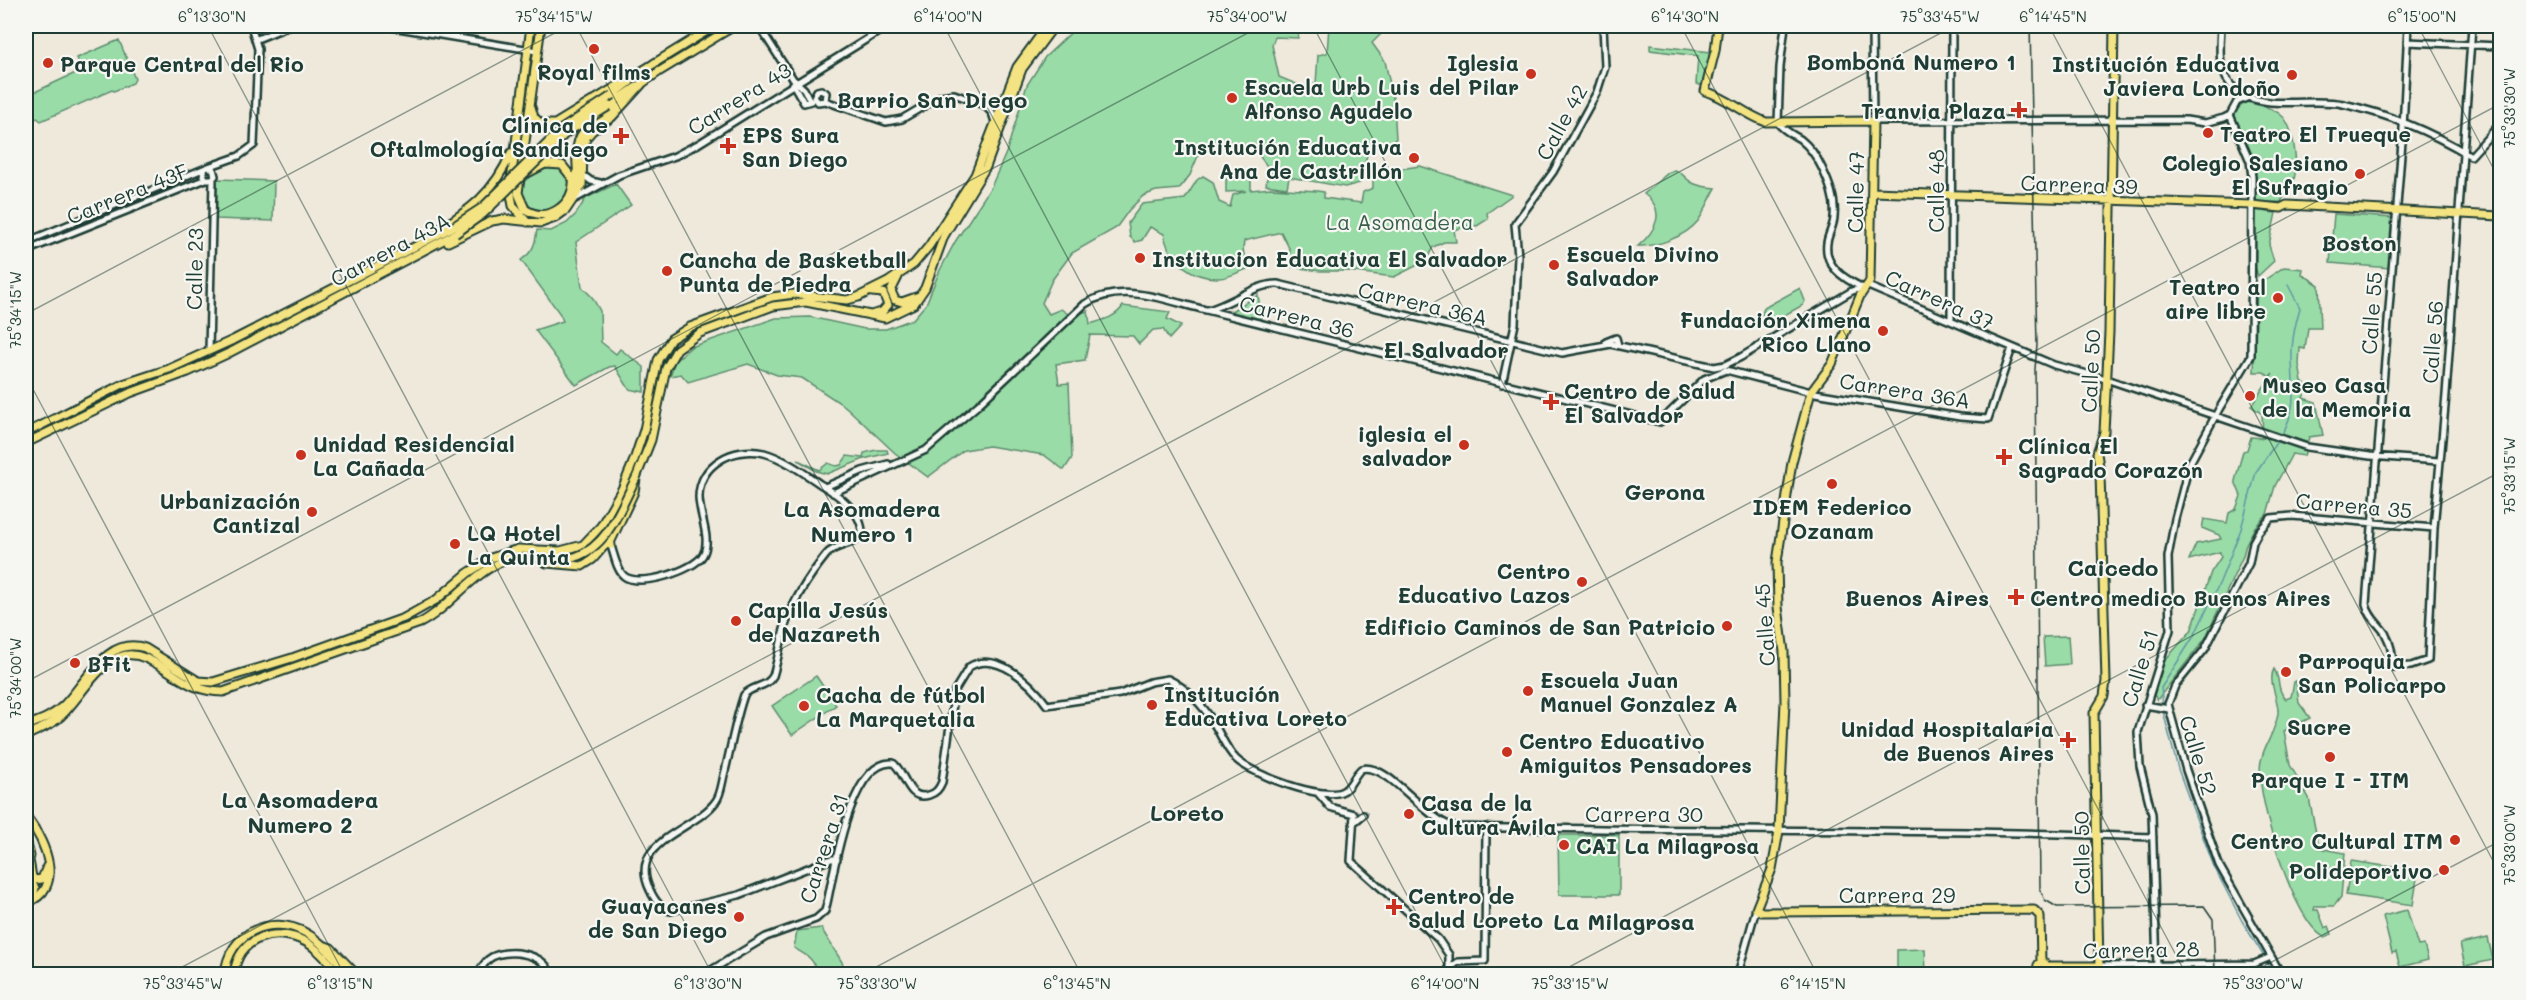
<svg xmlns="http://www.w3.org/2000/svg" width="2526" height="1000" viewBox="0 0 2526 1000" font-family="Mali,sans-serif">
<style>
.green{fill:#9adca7;stroke:#5c8c6e;stroke-width:1.5}
.lines{fill:none;stroke-linecap:round;stroke-linejoin:round}
.stream{stroke:#6197a4;stroke-width:1.5}
.minor-casing{stroke:#1f3d34;stroke-width:10}
.major-casing{stroke:#1f3d34;stroke-width:11}
.minor{stroke:#f6f6f2;stroke-width:5}
.major{stroke:#f4e382;stroke-width:7}
.tram{stroke:#1f3d34;stroke-width:1.5}
.major-bridge-casing{stroke:#1f3d34;stroke-width:11;stroke-linecap:butt}
.major-bridge{stroke:#f4e382;stroke-width:7}
.ticks{fill:none;stroke:#1f3d34;stroke-width:1.5;stroke-opacity:0.45}
.poi-dot{fill:#c8321e;stroke:#f6f6f2;stroke-width:2}
.labels{text-anchor:middle;dominant-baseline:central;stroke-width:4.5;stroke-linejoin:round;paint-order:stroke}
.poi-label{font-size:21px;font-weight:bold;fill:#1f3d34;stroke:#f6f6f2;text-anchor:start}
.street-label{font-size:21px;fill:#1f3d34;stroke:#f6f6f2}
.park-label{font-size:21px;fill:#385d4b;stroke:#f6f6f2}
.neighbourhood-label{font-size:22px;font-weight:bold;fill:#1f3d34;stroke:#f6f6f2}
.neatline{fill:none;stroke:#1f3d34;stroke-width:2}
.ticks-label{font-size:15px;text-anchor:middle;fill:#1f3d34}
</style>
<rect width="100%" height="100%" fill="#efe9dc"/>
<filter id="ink" filterUnits="userSpaceOnUse"><feTurbulence type="fractalNoise" baseFrequency=".0167" numOctaves="2"/><feDisplacementMap in="SourceGraphic" scale="12" xChannelSelector="R" yChannelSelector="G"/><feConvolveMatrix kernelMatrix="1 2 1 2 8 2 1 2 1" color-interpolation-filters="sRGB"/></filter>
<g filter="url(#ink)">
<path class="green" d="M1078,26h222l-2,12 -23,-1 -3,8 7,32 22,9 15,-2 2,-29 9,-2 2,-27h60l-17,17 13,18 9,42 2,36 -28,12 -8,32 -15,4 -56,-10 -2,11 -21,-3 2,-12h4l-19,-26 -19,-5 -20,2 -16,12 -8,19 -11,14 -23,2 -13,5 -14,14 -13,18 -44,25 -20,27 -10,23 7,11 12,-5 10,7 17,-5 2,13c13,-4 25,-6 33,-18l47,6 -3,7 14,7 -12,13 -6,-10 -10,1 -14,14 -6,-8 -43,-1 -5,25 -29,4 3,20 10,-1 3,75 -8,12 -20,-15 -55,-9 -25,4 -36,27 -33,-24 -49,-46 -44,-29 -25,-3 -29,-11 -60,18 -7,-8 -11,2 5,-15 16,-14 85,-29 34,-1 55,12h21l27,-10 13,-15 14,-34 15,-28 36,-55 15,-34 21,-68 18,-28z
M119,40l16,39 -2,4 -19,8 -2,-1 -71,31 -4,-3 -11,5v-27l56,-26 -5,-12z
M1650,45l60,7 -6,34 -8,-2 2,-28 -48,-6z
M2246,102c12,3 26,5 35,13 13,10 18,52 12,67 -3,7 -9,13 -12,20h-24c-4,-6 -5,-40 -9,-51 -4,-13 -17,-26 -13,-40z
M1420,166l92,29 -25,18 1,6 -11,7 -6,-1 -17,5 2,12h-12l-11,5 -7,14 -32,16 -47,-6h-27l-33,-5 3,-16 -9,-18 -37,9 -1,8 4,20c-8,3 -19,9 -28,9 -26,1 -51,-18 -55,-44l-14,-7 -8,13 -7,2 -5,-5 -2,-14 14,-19 43,-5 12,-19 6,-4 10,6 6,20 11,5 3,-12 13,-4 -20,1v-13l25,-2v13l20,-2 46,3 7,1v6l37,5 2,-11 10,-4v-7l7,-9 4,6 16,-6v-3z
M552,167l8,1 11,11c0,4 0,11 -1,14 -12,27 -49,26 -48,-10l13,-10z
M1674,170c8,1 10,8 17,12 8,5 16,5 25,6 -6,10 -11,23 -18,33 -13,16 -41,26 -60,25 18,-15 29,-36 6,-52l24,-21z
M217,179l57,2 -1,40 -57,-2z
M616,184l15,21 -55,37 6,45 10,10 8,14 1,31 15,12 4,-5 24,18v25l-15,-3 -14,-23 -6,1 -33,18 -41,-55 28,-9 -3,-7 -39,-54c12,-8 14,-15 16,-30l14,1 16,-8 9,-9 10,-16z
M2253,210l23,3 -7,32 5,16 -16,15 -6,-19z
M2334,214l59,4 -3,50 -60,-5z
M2284,267l19,2 -1,5 17,11 2,43h-13l-3,21 -5,-1 -1,16 3,18 6,4 -5,12 13,4 7,33 -14,2 -5,19 -12,-2 -17,32 -8,28 -12,13 -9,17 -3,12 -38,83 -48,61 -5,-9 13,-31 26,-29 20,-59 10,-15 -1,-5 -31,8 7,-16 25,-5 -2,-4 -17,-7 2,-9 23,4 2,-10 7,-4 5,-13 -6,-15 8,-30 4,-1 4,-13 12,1 -1,-24 -11,-8 22,-33 -4,4 -5,-5h-10l3,-87z
M1800,288l5,13 -2,4 -37,20 -4,-11 2,-6z
M1258,295l4,25 -34,-7z
M876,450h11l1,3 -24,6 -37,15 -11,-3 -18,-11 21,10 9,-7 8,3 5,-1 6,-9 16,2 1,-5z
M2068,636l2,28 -25,2 -2,-29z
M2274,669c7,10 2,21 12,30l5,-2 3,-15 2,-1 3,22 11,15 -26,13 6,34 19,33 10,50 26,5 -4,44 -7,9h-19l-1,4h4l7,18 4,-2 3,8 -8,3c-31,-15 -65,-134 -64,-167 0,-21 16,-37 18,-57 1,-14 -11,-32 -4,-44z
M816,676l20,29 -44,30 -20,-29z
M1558,835h61v60h-60z
M2351,861l67,10 -5,34 -67,-10z
M2407,910l11,36 6,-1 4,15 -28,7 -4,-15 -4,1 -9,-37z
M821,928l21,34 4,12h-30c0,-15 -10,-19 -22,-26l3,-17z
M2488,938l5,22 -28,6 -5,-22z
M1925,949l1,25h-29v-24z"/>
<g class="lines">
<path class="stream" d="M2281,436c19,-31 10,-54 11,-87 1,-14 4,-28 8,-41l-12,-23
M2163,706l-2,-18 33,-52 26,-54 21,-53 15,-57 22,-32
M2163,711l15,58 36,98 28,54 23,37
M2267,962l6,12"/>
<defs>
<path id="minor" d="M386,26l151,25
M759,26l34,53 11,10 6,12
M1785,26l-5,41 -2,56c6,8 14,11 22,16 10,8 17,18 22,29 7,15 14,32 12,49 0,9 -6,17 -7,26 -3,23 16,35 34,44
M1872,26l1,95 313,-1 19,3 19,-5 6,-3 7,-13 12,-5
M2221,26c-1,23 -5,47 15,64 27,22 75,7 107,14 46,10 88,28 128,52l29,-32
M2408,26l-5,103 -37,475c3,13 12,19 19,29 6,11 8,22 8,34l18,-1 17,-6 6,-132 12,-133 26,-369
M257,39l32,-13
M2407,42l93,4
M793,84l11,19 7,-2
M825,101l1,-8 -5,-3 -4,1 -3,6 4,5 7,-1 61,21 16,-3 39,-23 13,-2 30,11 8,8 3,9
M984,105l19,-6
M208,167l31,-11 15,-11 4,-96 -7,-23
M583,175l8,6 9,2
M575,199l44,-24 56,-19 23,-12 190,-118
M26,242l182,-75 5,2 2,7 -3,3h-6l-3,-3 1,-6
M26,251l180,-72
M1208,310c23,-6 49,-27 70,-26l284,69 49,-9 103,23 11,-2 16,-8 111,-66 16,-5 186,79 52,14 201,68 63,9 69,5
M1951,321l1,-295
M1606,342l10,-4 2,7
M209,351l4,-172
M1502,384l13,-60 3,-68 -3,-32 38,-52 44,-80 8,-25 -2,-41
M825,487l37,-16 26,-7
M833,493l93,-43 52,-45 107,-101c38,-23 82,-3 121,6l454,112 44,-43 22,-9 89,23 145,24 28,2 24,-71
M610,543c4,10 6,26 14,33 14,12 70,-5 79,-21 9,-16 -4,-40 -4,-58 0,-33 35,-51 65,-44 19,5 40,20 56,31 17,10 43,28 42,50 -9,13 -25,9 -35,20 -17,21 -34,46 -42,72 -5,17 -7,34 -12,50 -7,12 -20,9 -29,19 -9,26 -13,53 -20,80 -2,8 -3,19 -8,26 -21,30 -90,40 -66,89 4,9 10,19 21,21l68,-16 92,-36h6
M2145,705l24,4
M1318,793l12,14 24,7 -3,47 87,78 11,16v19
M1353,823l10,-8
M2099,966l155,-2 17,-7
M2157,966l-5,-152 -12,-48 -2,-34 32,-102 -2,-73 7,-38 14,-54 30,-56 32,-53 1,-179 -2,-16 -20,-46
M1450,968l8,-6 27,-1 1,-134
M477,974c4,-5 7,-11 12,-15 16,-12 57,-6 61,15
M705,974l61,-37 50,-18 9,-8 2,-8c7,-31 23,-144 66,-140 13,9 14,39 36,32 7,-2 10,-6 13,-13l13,-92 14,-23c28,-17 63,17 78,38l73,-11 30,-12 18,-3c19,9 36,27 46,45 7,11 12,25 22,35 15,15 88,43 107,32 8,-4 11,-16 18,-22 26,-8 63,50 93,58 233,5 466,1 699,10
M1738,974l18,-65
M2281,974l-62,-109 -33,-95 -18,-66 7,-18 30,-37 44,-86 4,-21 6,-11 12,-13 21,-2 142,12"/>
<path id="major" d="M1718,26l-3,25 -10,40c23,7 39,23 61,31l107,-1 -3,160 -10,15 -28,68 -21,28 -19,70 -15,100 1,45 6,45 1,50 -6,129 -7,38 -16,40 6,3 272,-2 6,6 1,47
M653,64l62,-38
M613,95l17,-13
M609,106l51,-35 74,-45
M531,107l3,10 7,7h14l100,-61
M528,173l17,-9 17,1 11,14c3,24 -26,46 -48,30l-7,-16 23,-167
M577,188c3,-19 -7,-44 9,-59 9,-9 21,-15 30,-23
M1873,192l379,13 29,3 6,-3 213,11
M527,222l-14,-16 -3,-17 21,-163
M435,232c35,-22 59,-39 76,-79
M448,242l44,-21 12,-2 37,4 14,-5 11,-8 16,-24 1,-33 3,-15 6,-7 20,-14 30,-33
M898,277l-7,14 4,9 7,2 17,-6
M872,292l11,1 5,12 -6,7 -8,2
M26,433l97,-49 46,-15 64,-29 218,-112
M26,443l104,-50 58,-21 41,-19 226,-119
M636,478l15,-38 15,-72 11,-19 23,-16 73,-27 33,-4 79,16 29,-14 11,-16 19,-52 42,-69 36,-98 32,-43
M610,543l24,-51 2,-13
M546,563l36,3 11,-7 13,-15 5,1
M26,726c13,-5 26,-9 37,-20 23,-22 43,-71 82,-58l53,33 15,1 79,-24 112,-40 32,-18 32,-27 23,-15 27,-9 42,2 23,-6 18,-19 21,-37 12,-29 10,-30 14,-70 13,-21 19,-12 82,-30 22,-3 53,6 11,-3 30,-15 26,-18 15,-18 46,-71 42,-108 30,-41
M26,736c11,-6 26,-11 35,-20 23,-21 46,-75 84,-58 31,13 40,33 78,34l197,-69c31,-16 52,-51 86,-63 21,-7 47,1 69,-3
M26,816c19,25 41,73 0,87
M26,839l4,17 -4,16
M29,860l3,17 3,3 7,-1 5,-13
M26,884h6l3,4 -2,7 -7,5
M323,945l8,3 25,26
M2037.5 967a4.5 4.5 0 1 1 9 0a4.5 4.5 0 1 1-9 0Z
M2046,966h53l-5,-253 10,-17 2,-15 -6,-208 -3,-20 7,-21 5,-100 5,-306
M225,974c3,-41 46,-61 81,-41 17,9 31,28 44,41
M234,974c4,-37 41,-48 72,-32 13,7 24,22 34,32"/>
</defs>
<use href="#minor" class="minor-casing"/>
<use href="#major" class="major-casing"/>
<use href="#minor" class="minor"/>
<use href="#major" class="major"/>
<path class="tram" d="M2030,26l7,319 -2,24 5,521 5,10 12,7 147,-1 9,13 2,55"/>
<defs>
<path id="major-bridge" d="M451,228l32,-21 80,-79 50,-33
M455,234l28,-20 83,-81 43,-27
M575,557c34,-11 46,-51 61,-79"/>
</defs>
<use href="#major-bridge" class="major-bridge-casing"/>
<use href="#major-bridge" class="major-bridge"/>
</g>
</g>
<path class="ticks" d="M208,26l504,948M576,26l505,948M944,26l505,948M1313,26l504,948M1681,26l505,948M2049,26l451,848M2418,26l82,155M26,314l542,-288M26,376l318,598M26,682l1235,-656M169,974l1785,-948M863,974l1637,-870M1556,974l944,-502M2249,974l251,-133"/>
<g class="poi-dot">
<circle cx="594" cy="49" r="6"/>
<circle cx="48" cy="63" r="6"/>
<circle cx="1531" cy="74" r="6"/>
<circle cx="2292" cy="75" r="6"/>
<circle cx="1232" cy="98" r="6"/>
<path d="M2016 101h6v6h6v6h-6v6h-6v-6h-6v-6h6z"/>
<circle cx="2208" cy="133" r="6"/>
<path d="M618 127h6v6h6v6h-6v6h-6v-6h-6v-6h6z"/>
<path d="M725 137h6v6h6v6h-6v6h-6v-6h-6v-6h6z"/>
<circle cx="1414" cy="158" r="6"/>
<circle cx="2360" cy="174" r="6"/>
<circle cx="1140" cy="258" r="6"/>
<circle cx="1554" cy="265" r="6"/>
<circle cx="667" cy="271" r="6"/>
<circle cx="2278" cy="298" r="6"/>
<circle cx="1883" cy="331" r="6"/>
<circle cx="2250" cy="396" r="6"/>
<path d="M1548 393h6v6h6v6h-6v6h-6v-6h-6v-6h6z"/>
<circle cx="1464" cy="445" r="6"/>
<circle cx="301" cy="455" r="6"/>
<path d="M2001 448h6v6h6v6h-6v6h-6v-6h-6v-6h6z"/>
<circle cx="1832" cy="484" r="6"/>
<circle cx="312" cy="512" r="6"/>
<circle cx="455" cy="544" r="6"/>
<circle cx="1582" cy="582" r="6"/>
<path d="M2013 588h6v6h6v6h-6v6h-6v-6h-6v-6h6z"/>
<circle cx="736" cy="621" r="6"/>
<circle cx="1727" cy="626" r="6"/>
<circle cx="75" cy="663" r="6"/>
<circle cx="2286" cy="672" r="6"/>
<circle cx="1528" cy="691" r="6"/>
<circle cx="1152" cy="705" r="6"/>
<circle cx="804" cy="706" r="6"/>
<path d="M2065 731h6v6h6v6h-6v6h-6v-6h-6v-6h6z"/>
<circle cx="1507" cy="752" r="6"/>
<circle cx="2330" cy="757" r="6"/>
<circle cx="1409" cy="814" r="6"/>
<circle cx="2455" cy="840" r="6"/>
<circle cx="1564" cy="845" r="6"/>
<circle cx="2444" cy="870" r="6"/>
<path d="M1391 898h6v6h6v6h-6v6h-6v-6h-6v-6h6z"/>
<circle cx="739" cy="917" r="6"/>
</g>
<g class="labels">
<g class="poi-label">
<text x="1519" y="62" text-anchor="end">Iglesia<tspan x="1519" dy="24">del Pilar</tspan></text>
<text x="60" y="63">Parque Central del Rio</text>
<text x="2280" y="63" text-anchor="end">Institución Educativa<tspan x="2280" dy="24">Javiera Londoño</tspan></text>
<text x="594" y="71" text-anchor="middle">Royal films</text>
<text x="1244" y="86">Escuela Urb Luis<tspan x="1244" dy="24">Alfonso Agudelo</tspan></text>
<text x="2006" y="110" text-anchor="end">Tranvia Plaza</text>
<text x="608" y="124" text-anchor="end">Clínica de<tspan x="608" dy="24">Oftalmología Sandiego</tspan></text>
<text x="2220" y="133">Teatro El Trueque</text>
<text x="742" y="134">EPS Sura<tspan x="742" dy="24">San Diego</tspan></text>
<text x="1402" y="146" text-anchor="end">Institución Educativa<tspan x="1402" dy="24">Ana de Castrillón</tspan></text>
<text x="2348" y="162" text-anchor="end">Colegio Salesiano<tspan x="2348" dy="24">El Sufragio</tspan></text>
<text x="1566" y="253">Escuela Divino<tspan x="1566" dy="24">Salvador</tspan></text>
<text x="1152" y="258">Institucion Educativa El Salvador</text>
<text x="679" y="259">Cancha de Basketball<tspan x="679" dy="24">Punta de Piedra</tspan></text>
<text x="2266" y="286" text-anchor="end">Teatro al<tspan x="2266" dy="24">aire libre</tspan></text>
<text x="1871" y="319" text-anchor="end">Fundación Ximena<tspan x="1871" dy="24">Rico Llano</tspan></text>
<text x="2262" y="384">Museo Casa<tspan x="2262" dy="24">de la Memoria</tspan></text>
<text x="1564" y="390">Centro de Salud<tspan x="1564" dy="24">El Salvador</tspan></text>
<text x="1452" y="433" text-anchor="end">iglesia el<tspan x="1452" dy="24">salvador</tspan></text>
<text x="313" y="443">Unidad Residencial<tspan x="313" dy="24">La Cañada</tspan></text>
<text x="2018" y="445">Clínica El<tspan x="2018" dy="24">Sagrado Corazón</tspan></text>
<text x="300" y="500" text-anchor="end">Urbanización<tspan x="300" dy="24">Cantizal</tspan></text>
<text x="1832" y="506" text-anchor="middle">IDEM Federico<tspan x="1832" dy="24">Ozanam</tspan></text>
<text x="467" y="532">LQ Hotel<tspan x="467" dy="24">La Quinta</tspan></text>
<text x="1570" y="570" text-anchor="end">Centro<tspan x="1570" dy="24">Educativo Lazos</tspan></text>
<text x="2030" y="597">Centro medico Buenos Aires</text>
<text x="748" y="609">Capilla Jesús<tspan x="748" dy="24">de Nazareth</tspan></text>
<text x="1715" y="626" text-anchor="end">Edificio Caminos de San Patricio</text>
<text x="2298" y="660">Parroquia<tspan x="2298" dy="24">San Policarpo</tspan></text>
<text x="87" y="663">BFit</text>
<text x="1540" y="679">Escuela Juan<tspan x="1540" dy="24">Manuel Gonzalez A</tspan></text>
<text x="1164" y="693">Institución<tspan x="1164" dy="24">Educativa Loreto</tspan></text>
<text x="816" y="694">Cacha de fútbol<tspan x="816" dy="24">La Marquetalia</tspan></text>
<text x="2054" y="728" text-anchor="end">Unidad Hospitalaria<tspan x="2054" dy="24">de Buenos Aires</tspan></text>
<text x="1519" y="740">Centro Educativo<tspan x="1519" dy="24">Amiguitos Pensadores</tspan></text>
<text x="2330" y="779" text-anchor="middle">Parque I - ITM</text>
<text x="1421" y="802">Casa de la<tspan x="1421" dy="24">Cultura Ávila</tspan></text>
<text x="2443" y="840" text-anchor="end">Centro Cultural ITM</text>
<text x="1576" y="845">CAI La Milagrosa</text>
<text x="2432" y="870" text-anchor="end">Polideportivo</text>
<text x="1408" y="895">Centro de<tspan x="1408" dy="24">Salud Loreto</tspan></text>
<text x="727" y="905" text-anchor="end">Guayacanes<tspan x="727" dy="24">de San Diego</tspan></text>
</g>
<g class="street-label">
<text transform="translate(739 98) rotate(-32)">Carrera 43</text>
<text transform="translate(1561 122) rotate(-61)">Calle 42</text>
<text transform="translate(2079 184) rotate(2)">Carrera 39</text>
<text transform="translate(1935 191) rotate(-90)">Calle 48</text>
<text transform="translate(1855 192) rotate(-89)">Calle 47</text>
<text transform="translate(127 193) rotate(-22)">Carrera 43F</text>
<text transform="translate(390 249) rotate(-28)">Carrera 43A</text>
<text transform="translate(194 269) rotate(-89)">Calle 23</text>
<text transform="translate(1940 299) rotate(24)">Carrera 37</text>
<text transform="translate(1423 303) rotate(13)">Carrera 36A</text>
<text transform="translate(2371 313) rotate(-86)">Calle 55</text>
<text transform="translate(1297 316) rotate(14)">Carrera 36</text>
<text transform="translate(2432 342) rotate(-86)">Calle 56</text>
<text transform="translate(2090 371) rotate(-87)">Calle 50</text>
<text transform="translate(1905 390) rotate(9)">Carrera 36A</text>
<text transform="translate(2354 505) rotate(5)">Carrera 35</text>
<text transform="translate(1764 625) rotate(-94)">Calle 45</text>
<text transform="translate(2139 668) rotate(-73)">Calle 51</text>
<text transform="translate(2199 755) rotate(73)">Calle 52</text>
<text x="1644" y="813">Carrera 30</text>
<text transform="translate(823 848) rotate(-72)">Carrera 31</text>
<text transform="translate(2081 853) rotate(-91)">Calle 50</text>
<text x="1897" y="894">Carrera 29</text>
<text transform="translate(2141 949) rotate(-1)">Carrera 28</text>
</g>
<g class="park-label">
<text x="1400" y="221">La Asomadera</text>
</g>
<g class="neighbourhood-label">
<text x="1911" y="61">Bomboná Numero 1</text>
<text x="932" y="99">Barrio San Diego</text>
<text x="2359" y="242">Boston</text>
<text x="1446" y="349">El Salvador</text>
<text x="1665" y="491">Gerona</text>
<text x="862" y="508">La Asomadera<tspan x="862" dy="25">Numero 1</tspan></text>
<text x="2113" y="567">Caicedo</text>
<text x="1917" y="597">Buenos Aires</text>
<text x="2319" y="726">Sucre</text>
<text x="300" y="799">La Asomadera<tspan x="300" dy="25">Numero 2</tspan></text>
<text x="1187" y="812">Loreto</text>
<text x="1624" y="921">La Milagrosa</text>
</g>
</g>
<rect width="2526" height="1000" fill="none" stroke="#f6f6f2" stroke-width="66"/>
<rect x="33" y="33" width="2460" height="934" class="neatline"/>
<g class="ticks-label">
<text x="212" y="22">6°13'30"N</text>
<text x="554" y="22">75°34'15"W</text>
<text x="948" y="22">6°14'00"N</text>
<text x="1247" y="22">75°34'00"W</text>
<text x="1685" y="22">6°14'30"N</text>
<text x="1940" y="22">75°33'45"W</text>
<text x="2053" y="22">6°14'45"N</text>
<text x="2422" y="22">6°15'00"N</text>
<text transform="translate(2510 108) rotate(-90)" y="5">75°33'30"W</text>
<text transform="translate(16 310) rotate(-90)" y="5">75°34'15"W</text>
<text transform="translate(2510 476) rotate(-90)" y="5">75°33'15"W</text>
<text transform="translate(16 678) rotate(-90)" y="5">75°34'00"W</text>
<text transform="translate(2510 845) rotate(-90)" y="5">75°33'00"W</text>
<text x="183" y="989">75°33'45"W</text>
<text x="340" y="989">6°13'15"N</text>
<text x="708" y="989">6°13'30"N</text>
<text x="877" y="989">75°33'30"W</text>
<text x="1077" y="989">6°13'45"N</text>
<text x="1445" y="989">6°14'00"N</text>
<text x="1570" y="989">75°33'15"W</text>
<text x="1813" y="989">6°14'15"N</text>
<text x="2263" y="989">75°33'00"W</text>
</g>
</svg>
